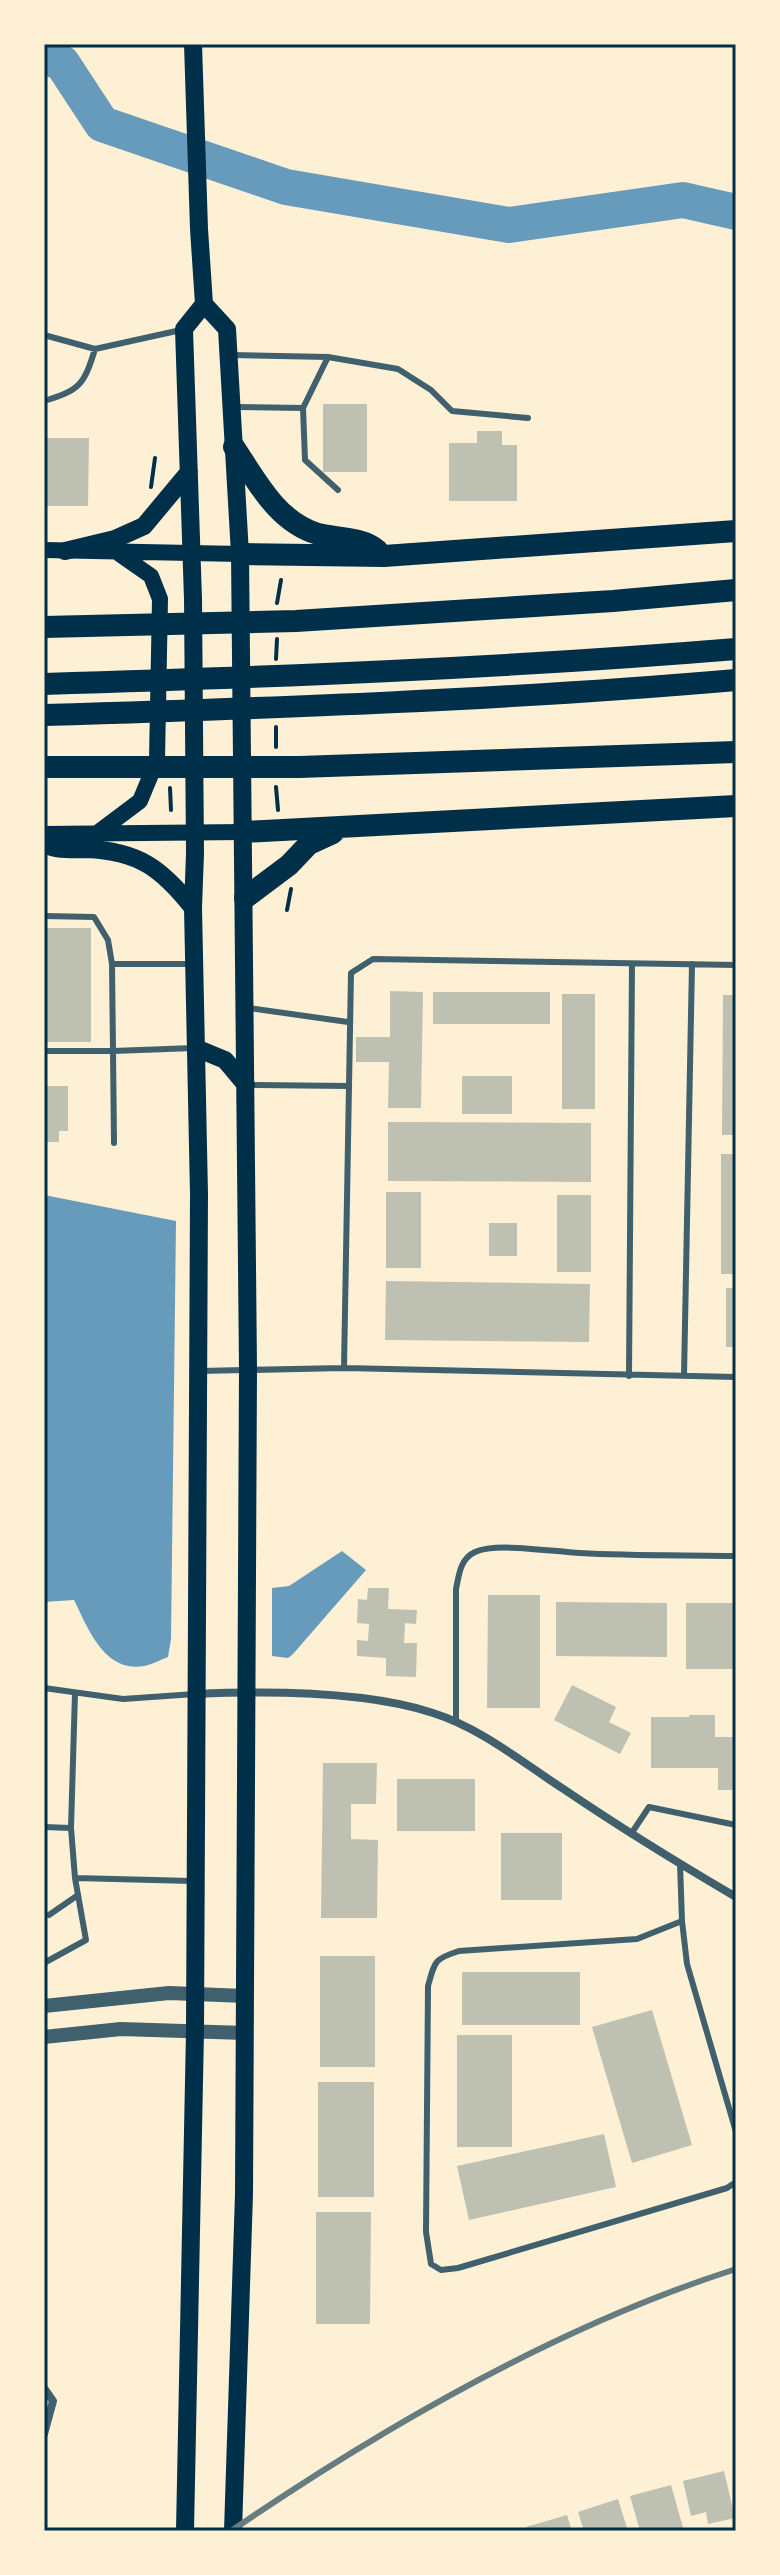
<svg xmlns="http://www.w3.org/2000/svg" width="780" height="2575" viewBox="0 0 780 2575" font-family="Figtree,sans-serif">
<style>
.water{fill:#669bbc}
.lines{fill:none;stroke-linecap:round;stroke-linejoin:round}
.river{stroke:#669bbc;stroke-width:36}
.building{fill:#bec0b2}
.path{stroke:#003049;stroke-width:4}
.service{stroke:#3f606c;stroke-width:6}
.minor{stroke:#3f606c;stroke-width:8}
.tertiary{stroke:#3f606c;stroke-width:14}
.secondary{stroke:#003049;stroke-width:16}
.primary{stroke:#003049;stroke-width:18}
.motorway{stroke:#003049;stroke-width:22}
.rail{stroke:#657d81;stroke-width:6}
.neatline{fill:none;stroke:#003049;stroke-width:3}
</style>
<rect width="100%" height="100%" fill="#fdf0d5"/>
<path class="water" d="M44,1195l132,26 -5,418 -3,18c-8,3 -17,8 -24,9 -40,7 -56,-38 -70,-66l-30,2z
M342,1551l24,19 -73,84 -5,4 -16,-2v-68l17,-2z"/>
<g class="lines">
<path class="river" d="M44,56l18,7 40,61 184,63 223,38 174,-25 53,12"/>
</g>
<path class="building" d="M323,404h44v68h-44z
M477,431h25v14h15v56h-68v-58h28z
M44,438h45l-1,68h-44z
M44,928h47v114h-47z
M390,991l33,1 -2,116h-33l1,-46h-33v-25h34z
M433,992h117v32h-117z
M562,994h33v115h-33z
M723,995h13v140h-14z
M462,1076h50v38h-50z
M44,1086h24v45h-9v11h-15z
M388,1122l203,1v59l-203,-1z
M721,1154h15v120h-15z
M386,1192h35v76h-35z
M557,1195h34v77h-34z
M489,1223h28v33h-28z
M386,1281l204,3 -1,58 -204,-2z
M726,1288h10v59h-10z
M368,1588h21l-1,21 29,1 -1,14 -11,-1 -1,20h13l-1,34 -30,-1v-18l-29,-2v-16l11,1 1,-17 -12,-1 1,-24 9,1z
M488,1595h52v113h-53z
M556,1602l111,1v54l-111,-1z
M686,1603h50v66h-50z
M572,1685l44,22 -7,15 22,11 -11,21 -66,-34z
M689,1715h26v22h21v53h-18v-22h-67v-51h38z
M323,1763h54l-1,41h-25v35l27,1 -1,78h-56z
M397,1779h78v52h-78z
M501,1833h61v67h-61z
M320,1956h55v111h-55z
M462,1972h118v53h-118z
M652,2010l40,135 -60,18 -40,-136z
M457,2035h55v112h-55z
M318,2082h56v115h-56z
M604,2134l12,53 -147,33 -12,-54z
M316,2212h55l-1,112h-54z
M724,2471l11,47 -27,6 -2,-12 -15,4 -8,-35z
M671,2485l13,46h-44l-10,-35z
M618,2499l10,32h-44l-6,-19z
M567,2515l5,16h-45l-1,-4z"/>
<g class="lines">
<path class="path" d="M151,487l4,-29
M277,603l4,-23
M276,659l1,-20
M276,747v-20
M276,787l2,23
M170,788l1,22
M287,910l4,-21"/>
<path class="service" d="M44,335l51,14 86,-19
M232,355l96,2 70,12 33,21 21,21 76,7
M44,401c36,-11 40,-16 51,-52
M235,407l68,1 2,52 33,30
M303,408l25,-51
M44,916l50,1 14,23 4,24h79
M112,964l1,87 81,-3
M249,1008l99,14
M44,1051h69l1,92
M249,1085l100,1
M344,1368l7,-395 22,-14 363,6
M200,1371l144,-3 392,9
M629,1376l3,-412
M684,1376l8,-412
M44,1688l79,11 72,-5
M456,1722v-133c3,-14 4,-30 19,-37 22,-10 79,0 105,1 52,3 104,2 156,3
M44,1827l27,1 4,-135
M71,1828l4,50
M631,1834l18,-27 87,18
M680,1864l2,57
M49,1915l29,-20
M44,1963l42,-23 -11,-62 117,3
M736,2132l-49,-168 -5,-43 -45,18 -178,12c-25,8 -24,10 -31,35l-2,246 5,32 10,6 17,-2 269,-80 9,-6"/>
<path class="minor" d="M196,1694c71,-3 170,-3 237,19 48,15 90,50 132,77 56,38 113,73 171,107
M44,2388l9,13 -9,33"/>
<path class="tertiary" d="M44,2006l125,-13 76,3
M44,2037l77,-8 124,4"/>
<path class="secondary" d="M44,550l196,4
M44,834l199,-2
M96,834l44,-33 17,-41 3,-161 -9,-23 -33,-23"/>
<path class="primary" d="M193,44l6,185 5,75 23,25 13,225 8,815 -4,825 -11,337
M65,551l50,-12 29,-13 45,-54
M44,844c14,7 27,5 43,5 52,2 75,20 106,59
M196,1048l29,12 21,25
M185,2531l10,-500 4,-837 -6,-286 2,-55 -2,-254 -9,-270 20,-25"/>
<path class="motorway" d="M234,447c22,33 43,75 84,87 19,5 44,3 59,16
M240,554l144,2 352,-25
M44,627l252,-6 317,-20 123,-11
M44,684c231,-7 462,-16 692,-35
M44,715c231,-7 462,-15 692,-35
M44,767h255l437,-15
M243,832l493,-26
M245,898l44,-33 20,-21 24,-11"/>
<path class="rail" d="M231,2531c152,-104 330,-206 505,-262"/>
</g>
<rect width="780" height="2575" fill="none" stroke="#fdf0d5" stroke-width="92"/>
<rect x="46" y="46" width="688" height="2483" class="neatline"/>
</svg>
